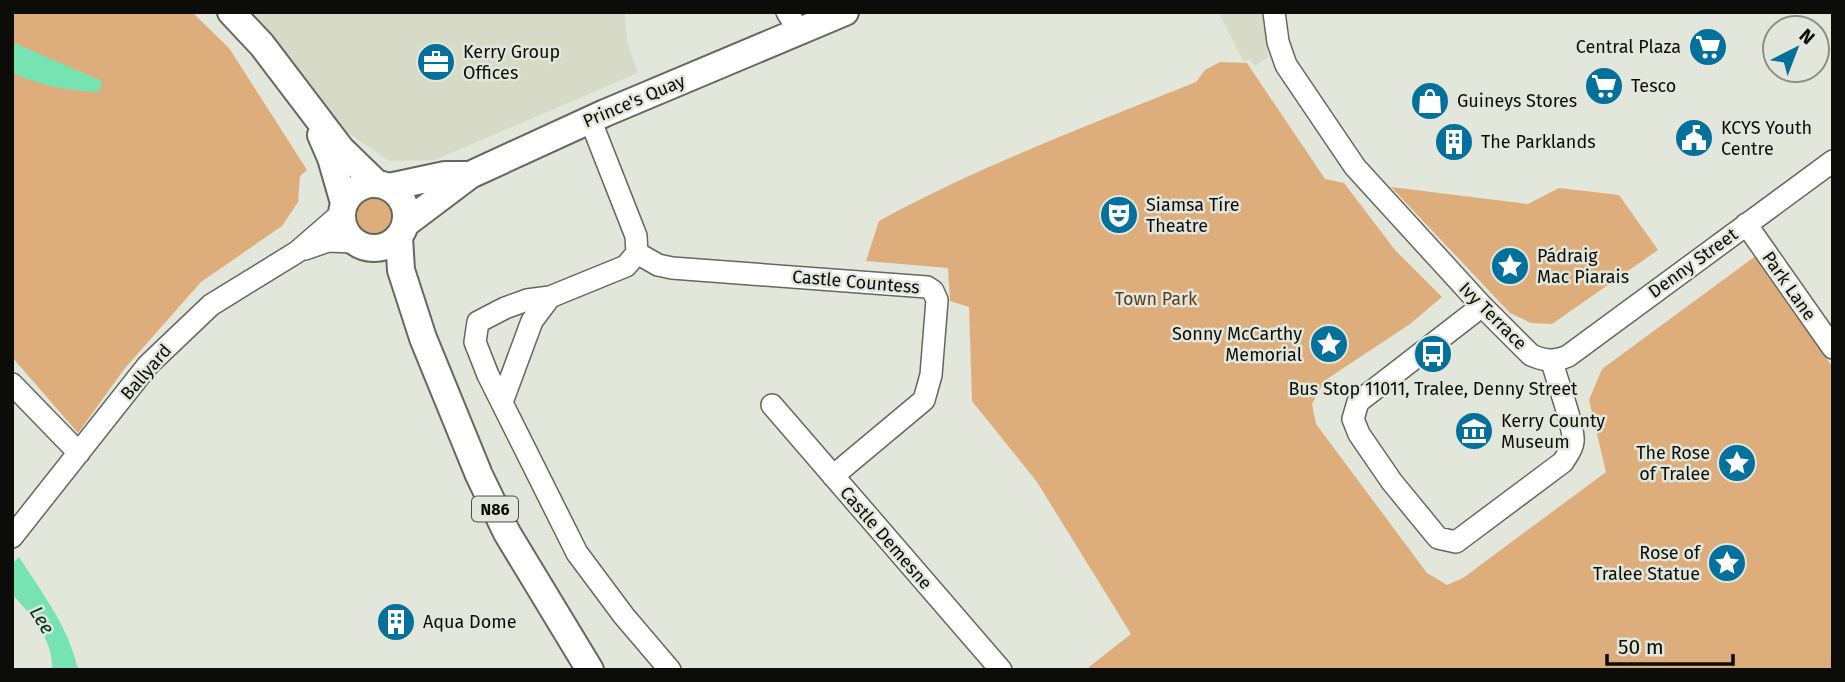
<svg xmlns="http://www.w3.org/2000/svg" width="1845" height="682" viewBox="0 0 1845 682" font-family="'Fira Sans',sans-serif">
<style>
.built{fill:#d6dac7}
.green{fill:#ddae7c}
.water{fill:#77e3b3}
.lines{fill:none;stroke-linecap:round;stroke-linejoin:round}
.minor-casing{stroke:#66675d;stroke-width:24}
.major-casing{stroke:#66675d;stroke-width:30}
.minor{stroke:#fff;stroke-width:21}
.major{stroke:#fff;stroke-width:26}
.labels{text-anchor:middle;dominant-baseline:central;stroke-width:5;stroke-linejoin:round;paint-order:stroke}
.shield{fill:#e3e6da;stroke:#4c4d48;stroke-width:2}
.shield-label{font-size:16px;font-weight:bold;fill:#0c0c09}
.poi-label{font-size:18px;fill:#0c0c09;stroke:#e3e6da;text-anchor:start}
.street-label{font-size:18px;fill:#0c0c09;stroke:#e3e6da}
.park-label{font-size:18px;fill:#5a3e1e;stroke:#e3e6da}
.water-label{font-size:19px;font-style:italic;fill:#013321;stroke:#e3e6da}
</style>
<rect width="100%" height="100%" fill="#e3e6da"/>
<path class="built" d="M254,12h371l2,29 11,32 -203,87 -46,1 -59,-41 -49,-73z
M1218,12h44l6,45 -13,9 -6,-7 -5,3z"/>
<path class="green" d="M12,12h180l37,36 78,122 -7,6 -2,26 -16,24 -81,56 -76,86 -47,65 -66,-76z
M1220,62l27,1 78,116 19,4 51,67 47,47 -32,27 -86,57 -12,23 4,20 111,149 20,12 16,-7 143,-106 -17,-72 13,-31 155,-114 76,113v302h-743l-1,-3 42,-33 -94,-152 -65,-81 -3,-94 -19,-6 -2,-33 -82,-7 13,-40c101,-55 210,-96 317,-139l9,-12z
M1391,187l137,17 31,-16 60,7 39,55 -106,74 -21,-1 -21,-10z
M368,193l20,5c32,39 -42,55 -37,16 1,-11 7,-17 17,-21z"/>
<path class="water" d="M12,42l90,39 -3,11c-32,-1 -58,-7 -87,-19z
M19,557c23,36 50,70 59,113h-26c2,-30 -21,-55 -40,-76v-30z"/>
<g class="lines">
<defs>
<path id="minor" d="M787,12l12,19
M1274,12l4,30 8,23 69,102 127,139 49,49c14,6 23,7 37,1l265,-195
M590,119l46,117 1,17 -11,13 -76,31 -23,3 -22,8 -27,14 -3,20 13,33 89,178 47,63 46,54
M1746,224l87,124
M305,249l23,-8 26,1
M637,253l21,12 14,3 255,19 6,4 4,9 -6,75 -7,25 -91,76
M1482,306l-124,96 -5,17 6,15 33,48 46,56 18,4 107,-80c4,-7 9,-12 10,-20 2,-15 -17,-63 -21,-81
M12,384l67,69
M502,402l30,-81 18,-24
M772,405l229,265
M12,537l136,-172 63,-60 86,-53 45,-39"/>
<path id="major" d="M231,12l31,33 79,104 35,34
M321,135l10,23 13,45
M342 216a32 32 0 1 1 64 0a32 32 0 1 1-64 0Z
M389,187l56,-12h25
M405,224l65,-49 135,-62 240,-101
M399,237l2,33 22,68 56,137 28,58 83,137"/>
</defs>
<use href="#minor" class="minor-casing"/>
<use href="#major" class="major-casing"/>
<use href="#minor" class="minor"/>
<use href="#major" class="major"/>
</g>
<defs>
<symbol id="supermarket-disc" viewBox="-11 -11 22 22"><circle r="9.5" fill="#04709c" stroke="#e3e6da"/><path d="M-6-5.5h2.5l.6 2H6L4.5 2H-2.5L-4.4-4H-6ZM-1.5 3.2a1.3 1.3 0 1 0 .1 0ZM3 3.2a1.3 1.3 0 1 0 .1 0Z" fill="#fff"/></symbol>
<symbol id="office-disc" viewBox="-11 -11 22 22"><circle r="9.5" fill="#04709c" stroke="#e3e6da"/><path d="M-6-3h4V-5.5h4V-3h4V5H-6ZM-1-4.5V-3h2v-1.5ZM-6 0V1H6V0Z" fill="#fff"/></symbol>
<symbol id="shop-disc" viewBox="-11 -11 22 22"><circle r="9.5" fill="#04709c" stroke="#e3e6da"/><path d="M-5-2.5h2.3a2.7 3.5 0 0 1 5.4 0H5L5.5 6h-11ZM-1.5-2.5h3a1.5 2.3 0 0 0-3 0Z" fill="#fff"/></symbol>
<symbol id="civic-disc" viewBox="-11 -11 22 22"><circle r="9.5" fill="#04709c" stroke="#e3e6da"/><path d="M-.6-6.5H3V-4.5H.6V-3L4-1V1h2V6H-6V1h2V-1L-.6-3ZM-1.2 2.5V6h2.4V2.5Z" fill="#fff"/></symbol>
<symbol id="building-disc" viewBox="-11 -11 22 22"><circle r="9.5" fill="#04709c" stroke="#e3e6da"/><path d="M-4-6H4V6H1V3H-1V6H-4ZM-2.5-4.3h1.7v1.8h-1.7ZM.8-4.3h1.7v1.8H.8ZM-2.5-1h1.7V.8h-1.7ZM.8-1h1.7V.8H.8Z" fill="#fff"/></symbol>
<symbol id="theatre-disc" viewBox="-11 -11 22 22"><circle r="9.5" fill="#04709c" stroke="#e3e6da"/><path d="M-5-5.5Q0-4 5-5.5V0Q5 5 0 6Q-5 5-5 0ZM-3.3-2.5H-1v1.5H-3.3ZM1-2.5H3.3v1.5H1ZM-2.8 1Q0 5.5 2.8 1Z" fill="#fff"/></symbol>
<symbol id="sight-disc" viewBox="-11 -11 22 22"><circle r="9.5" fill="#04709c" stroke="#e3e6da"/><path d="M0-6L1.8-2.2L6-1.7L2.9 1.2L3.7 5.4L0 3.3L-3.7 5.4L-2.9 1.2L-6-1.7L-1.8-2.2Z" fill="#fff"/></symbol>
<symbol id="bus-disc" viewBox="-11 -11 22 22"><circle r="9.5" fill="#04709c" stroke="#e3e6da"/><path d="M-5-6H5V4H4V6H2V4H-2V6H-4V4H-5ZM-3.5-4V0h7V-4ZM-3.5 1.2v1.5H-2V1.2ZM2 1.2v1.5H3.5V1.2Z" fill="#fff"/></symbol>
<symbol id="museum-disc" viewBox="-11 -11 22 22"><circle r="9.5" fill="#04709c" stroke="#e3e6da"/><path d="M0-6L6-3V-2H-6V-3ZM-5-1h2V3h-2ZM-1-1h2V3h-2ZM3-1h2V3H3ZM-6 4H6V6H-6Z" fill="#fff"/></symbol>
</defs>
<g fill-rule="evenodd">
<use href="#supermarket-disc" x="1686" y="25" width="44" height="44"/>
<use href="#office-disc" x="414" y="40" width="44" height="44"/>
<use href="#supermarket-disc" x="1582" y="64" width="44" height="44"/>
<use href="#shop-disc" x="1408" y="79" width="44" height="44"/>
<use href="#civic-disc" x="1672" y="116" width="44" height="44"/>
<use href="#building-disc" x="1432" y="120" width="44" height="44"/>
<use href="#theatre-disc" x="1097" y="193" width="44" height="44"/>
<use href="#sight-disc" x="1488" y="244" width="44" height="44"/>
<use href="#sight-disc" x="1307" y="322" width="44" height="44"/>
<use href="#bus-disc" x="1411" y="332" width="44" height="44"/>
<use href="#museum-disc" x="1452" y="409" width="44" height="44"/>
<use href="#sight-disc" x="1715" y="441" width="44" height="44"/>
<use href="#sight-disc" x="1705" y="541" width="44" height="44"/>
<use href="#building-disc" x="374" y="600" width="44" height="44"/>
</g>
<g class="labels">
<rect class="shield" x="472" y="496.5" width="46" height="25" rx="5"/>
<g class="shield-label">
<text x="495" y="509">N86</text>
</g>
<g class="poi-label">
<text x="1681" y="47" text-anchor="end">Central Plaza</text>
<text x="463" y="52">Kerry Group<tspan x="463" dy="21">Offices</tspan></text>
<text x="1631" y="86">Tesco</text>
<text x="1457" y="101">Guineys Stores</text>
<text x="1721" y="128">KCYS Youth<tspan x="1721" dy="21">Centre</tspan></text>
<text x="1481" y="142">The Parklands</text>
<text x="1146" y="205">Siamsa Tíre<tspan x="1146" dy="21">Theatre</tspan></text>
<text x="1537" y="256">Pádraig<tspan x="1537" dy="21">Mac Piarais</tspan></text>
<text x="1302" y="334" text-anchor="end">Sonny McCarthy<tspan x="1302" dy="21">Memorial</tspan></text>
<text x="1433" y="389" text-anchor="middle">Bus Stop 11011, Tralee, Denny Street</text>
<text x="1501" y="421">Kerry County<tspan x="1501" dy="21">Museum</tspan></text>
<text x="1710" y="453" text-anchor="end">The Rose<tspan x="1710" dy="21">of Tralee</tspan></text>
<text x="1700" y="553" text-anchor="end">Rose of<tspan x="1700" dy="21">Tralee Statue</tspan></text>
<text x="423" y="622">Aqua Dome</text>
</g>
<g class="street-label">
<text transform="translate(634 101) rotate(-23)">Prince's Quay</text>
<text transform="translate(1693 263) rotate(-36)">Denny Street</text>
<text transform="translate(856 282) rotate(5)">Castle Countess</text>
<text transform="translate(1789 286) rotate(55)">Park Lane</text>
<text transform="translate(1493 316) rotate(45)">Ivy Terrace</text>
<text transform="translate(146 372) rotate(-49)">Ballyard</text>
<text transform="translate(886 538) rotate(49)">Castle Demesne</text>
</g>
<g class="park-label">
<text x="1156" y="299">Town Park</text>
</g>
<g class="water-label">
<text transform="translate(42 620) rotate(58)">Lee</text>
</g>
</g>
<rect width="1845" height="682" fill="none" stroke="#0c0c09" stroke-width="28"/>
<g transform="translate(1796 49) rotate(42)"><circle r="33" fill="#e3e6da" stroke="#8d8f86" stroke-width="2"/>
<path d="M0-5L12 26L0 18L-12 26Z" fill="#04709c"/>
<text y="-10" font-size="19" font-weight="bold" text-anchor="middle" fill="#0c0c09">N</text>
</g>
<path d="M1607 654v10h126v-10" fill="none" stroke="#0c0c09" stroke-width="3.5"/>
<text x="1618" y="654" font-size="21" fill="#0c0c09" stroke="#e3e6da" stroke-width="5" paint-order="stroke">50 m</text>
</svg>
